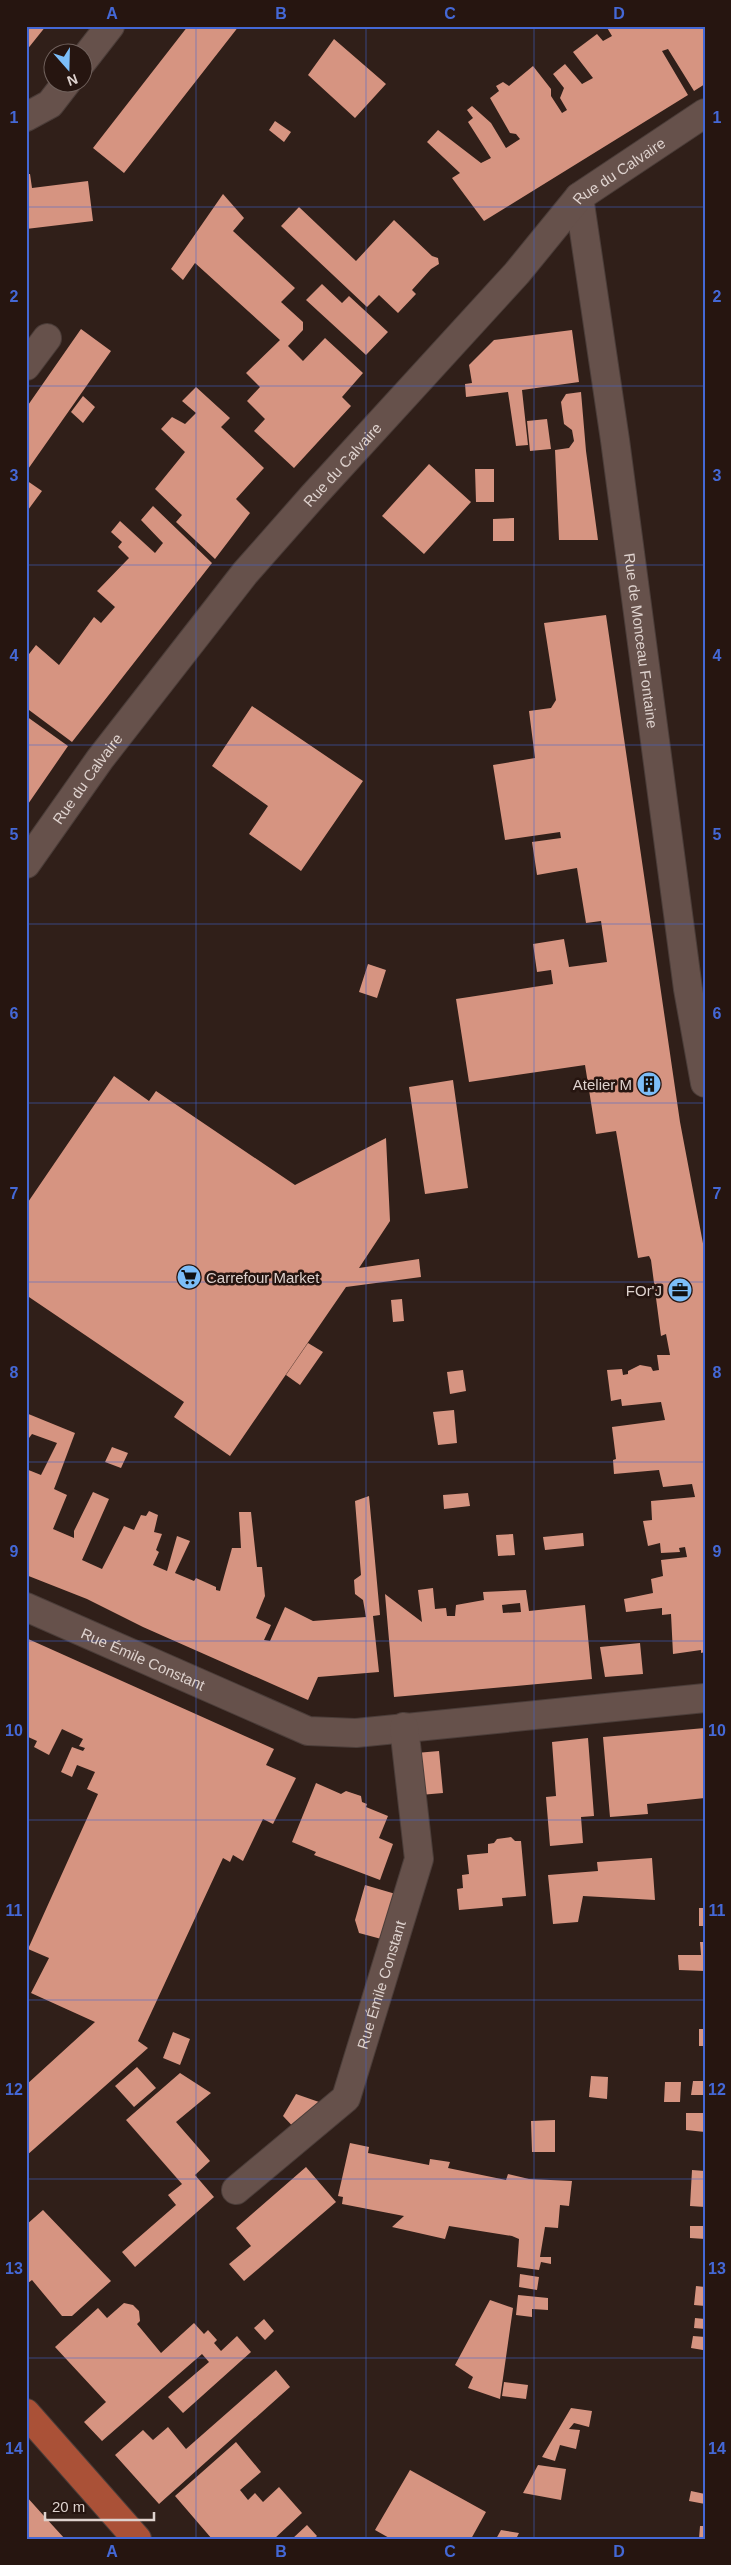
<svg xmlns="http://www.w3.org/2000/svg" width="731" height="2565" viewBox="0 0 731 2565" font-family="Arial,sans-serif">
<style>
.building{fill:#d69481;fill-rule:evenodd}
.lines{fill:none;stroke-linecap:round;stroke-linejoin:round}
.minor-casing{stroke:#4b3d39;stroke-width:30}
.major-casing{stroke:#4b3d39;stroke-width:30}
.minor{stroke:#66514b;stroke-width:28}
.major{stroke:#aa5137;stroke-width:28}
.grid{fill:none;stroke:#4468d6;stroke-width:1;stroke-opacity:0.55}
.labels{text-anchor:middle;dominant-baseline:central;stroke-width:5;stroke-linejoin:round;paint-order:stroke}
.street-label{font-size:15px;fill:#ded2ce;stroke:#261510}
.poi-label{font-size:15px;fill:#ded2ce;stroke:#261510;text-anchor:end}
.neatline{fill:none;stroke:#4468d6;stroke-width:2}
.grid-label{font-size:16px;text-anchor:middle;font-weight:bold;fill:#4468d6}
</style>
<rect width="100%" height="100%" fill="#301f19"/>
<path class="building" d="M26,26h20l-20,25z
M188,26h51l-115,147 -31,-25z
M606,26h99v58l-11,7 -26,-42 -6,2 26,44 -204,126 -32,-43 8,-5 -33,-31 11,-12 43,33 10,-5 -23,-36 5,-4 -6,-8 5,-4 19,17 15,25 14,-9 -4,-5 -6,-1 -20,-35 9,-7 -3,-5 7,-4 6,4 24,-20 18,23v7l11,17 5,-3 -7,-12 4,-10 -11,-14 12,-10 17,20 11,-6 -20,-26 24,-18 6,7 9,-5z
M334,39l52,45 -31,34 -47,-43z
M275,121l16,11 -7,10 -15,-12z
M26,174h4l2,14 56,-7 5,40 -67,8z
M223,194l21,24 -11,13 62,57 -14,14 22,20v8l-15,16 15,15 22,-23 38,35 -21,24 9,9 -57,62 -40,-37 11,-12 -18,-18 13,-14 -14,-14 34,-33 -85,-77 -12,17 -12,-11z
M299,207l57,54 38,-41 38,36 6,2 1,6 -8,5 -19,21 4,4 -18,19 -19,-18 -12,12 -86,-81z
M322,284l20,19 7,-7 39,36 -22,23 -60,-55z
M81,329l30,22 -85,121v-64z
M572,330l7,52 -57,8 6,55 -12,1 -8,-54 -42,5 -1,-13 7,-1 -3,-18 25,-25z
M196,387l34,31 -9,9 43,41 -28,31 14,14 -35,46 -39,-37 6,-7 -27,-26 30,-37 -24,-23 11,-12 13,7 11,-11 -14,-12z
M581,392l5,59 12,89h-39l-4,-90 14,-2 5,-7 -2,-11 -8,-6 -3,-22 5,-8z
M83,396l12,11 -12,16 -12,-11z
M547,419l4,30 -21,2 -3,-30z
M429,464l42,38 -47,52 -42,-38z
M475,469h19v33h-18z
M26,480l16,11 -14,19 -2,-1z
M153,506l59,57 -140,179 -43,-32 -3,3v-55l10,-13 23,20 35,-48 7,6 14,-16 -18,-16 32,-33 -11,-11 4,-5 -11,-10 9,-11 35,32 8,-10 -22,-23z
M514,518v23h-21v-22z
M606,615l74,507 25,132v398l-4,1v-3l-28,4 -2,-40 -9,1v-7l-36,4 -2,-13 29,-6 -2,-14 12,-3 -2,-16 26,-3 -2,-10 -6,1 1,4 -19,1 -1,-10 -12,3 -5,-25 9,-1 -1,-19 44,-4 -3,-13 -29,3 -4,-17 -45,4 -1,-14 3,-1 -4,-32 53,-7 -4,-18 -39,4 -1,-7 -10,2 -4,-31 15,-1 1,6 5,-1v-3l12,-6 11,2 2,4 6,-1 -2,-15h13l-4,-21 -5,2 -10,-76 -2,-4 -11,2 -22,-127 -20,3 -11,-69 -116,17 -13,-83 97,-15 -2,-14 -14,2 -4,-28 31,-5 5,28 38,-5 -6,-41 -15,2 -9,-55 -40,7 -5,-33 29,-4 -1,-6 -55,8 -12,-75 42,-7 -6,-47 22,-3 5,-8 -12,-77z
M252,706l111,75 -62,90 -52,-37 19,-28 -56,-40z
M26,716l42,30 -42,61z
M368,964l18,6 -9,28 -18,-6z
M114,1076l35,25 7,-10 139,94 91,-47 4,83 -31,47 60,-9 2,18 -75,10 -116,169 -56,-39 10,-15 -158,-107v-90z
M453,1080l15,108 -43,6 -16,-107z
M402,1299l2,22 -11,1 -2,-22z
M308,1343l15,9 -23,33 -14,-10z
M463,1370l3,21 -16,3 -3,-22z
M454,1410l3,33 -19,2 -5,-33z
M26,1413l49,20 -21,56 13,6 -14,34 21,9v-7l19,-39 16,7 -27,61 20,9 22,-43 10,4 7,-15 5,1 3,-5 9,4 -4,17 8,2 -6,16 3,2 -6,13 14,6 10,-35 13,5 -15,32 19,8 2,-3 20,9v3l4,1 12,-43h9l-2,-36h12l6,55h5l3,29 -9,22 15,7 -7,15 6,1 15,-34 28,14 53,-4 -3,-17 -8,-6 -1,-14 7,-5 -6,-74 14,-5 11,119 -7,1 6,56 -61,5 -10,23 -165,-73 -56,-28 -61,-24v-106l15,6 16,-32 -25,-9 -3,4 -3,-1z
M112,1447l16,6 -7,15 -16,-6z
M468,1493l2,13 -26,3 -1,-14z
M583,1533l1,13 -39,4 -2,-13z
M513,1534l2,21 -17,1 -2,-21z
M433,1588l2,21 11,-1 1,8h8l1,-11 28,-5 -1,-8 43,-2 3,21 56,-6 7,74 -198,18 -9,-103 37,28 -4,-32zM520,1603l1,9 -18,1 -1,-8z
M26,1638l248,111 -8,16 30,13 -23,46 -10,-5 -20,42 -10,-6 -3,7 -7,-4 -85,183 10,7 -122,108v-71l69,-63 -64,-29 18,-35 -21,-9 70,-155 -11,-5 8,-17 -18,-7 -5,12 -11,-5 11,-25 11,4 2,-3 -6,-2 4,-7 -21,-10 -13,26 -15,-8 3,-6 -11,-5z
M640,1643l3,31 -38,3 -5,-30z
M705,1728v70l-58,6 1,10 -38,3 -7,-80z
M588,1738l6,78 -13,1 2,26 -33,3 -4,-49 10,-1 -4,-54z
M439,1751l4,42 -23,2 -4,-42z
M316,1783l25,11 5,-3 15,5 1,6 5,2 -1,3 22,9 -9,22 14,6 -13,36 -66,-25 2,-3 -24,-10z
M511,1837l4,4h6l5,55 -24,2 1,8 -44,4 -2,-21 6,-1 -1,-13 7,-1 -2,-19 21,-2v-9l6,-1 3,-4z
M652,1858l3,42 -72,-4 -5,26 -25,2 -5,-49 50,-4 -1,-9z
M365,1885l34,10 -14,45 -26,-7 -4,-13z
M699,1908h6v18h-6z
M700,1942h5v29l-26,-1 -1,-15h23z
M699,2029h6v17h-6z
M173,2032l17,7 -10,26 -17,-7z
M137,2067l19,21 -22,19 -19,-21z
M180,2073l31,20 -35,29 34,39 -15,14 19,22 -79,70 -13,-15 54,-47 -8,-10 14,-11 -56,-64z
M591,2076l17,1 -1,22 -18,-2z
M693,2081h12v14h-14z
M665,2082h16l-1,20h-16z
M296,2094l23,8 -19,32 -17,-18z
M686,2113h19v19l-19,-2z
M555,2120v32h-23l-1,-31z
M350,2143l19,4 -1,6 61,12 1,-6 20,3 -2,6 58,12 2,-6 21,5 43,2 -3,25 -9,-1 -2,23 -13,-1 -5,30h11v7l-10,-2 -2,8 -22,-3 2,-28 -7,-3 -63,-10 -4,13 -53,-12 12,-11 -62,-12 1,-7 -5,-1z
M306,2167l30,35 -92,79 -15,-17 22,-18 -15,-18z
M692,2170l13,1v36l-15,-1z
M43,2210l68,71 -39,35h-10l-30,-36 -4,3 -2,-2v-56z
M690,2226h15v13l-15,-1z
M520,2274l19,3 -2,13 -18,-3z
M696,2286l9,1v19l-11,-1z
M518,2295l30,3v12l-16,-1v8l-16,-2z
M490,2300l23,8 -13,91 -32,-11 5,-11 -18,-12z
M124,2303l9,2 6,6 1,10 -3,3 24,29 33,-30 10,11 4,-4 9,10 -3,3 7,8 16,-15 14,16 -68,61 -15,-16 41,-35 -7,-8 -100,87 -18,-19 22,-20 -51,-55 43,-39 9,10z
M695,2318l10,1v10l-11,-1z
M264,2319l10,12 -9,9 -11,-12z
M693,2336l12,1v18l-2,-5 -12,-2z
M276,2370l14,17 -131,117 -44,-49 28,-25 10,10 15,-13 18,22z
M504,2382l24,3 -2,14 -24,-3z
M571,2408l21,3 -3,16 -15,-4 -5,6 11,1 -4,19 -16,-4 -5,16 -13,-4z
M236,2442l25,30 -21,18 8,10 7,-7 8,9 16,-15 23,26 -28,26h-62l-37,-43z
M538,2465l28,4 -5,31 -38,-7z
M410,2470l76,42 -15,27h-80l-16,-9z
M691,2491l14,3v10l-16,-3z
M26,2496l18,20 21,23h-39z
M307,2525l10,11 -3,3h-22z
M700,2526h5v13h-6z
M501,2530l18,3 -3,6h-20z"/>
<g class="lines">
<defs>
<g id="minor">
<path d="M82,62l28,-36"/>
<path d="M26,117l24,-13 17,-22"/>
<path id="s1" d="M579,197l36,243 73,549 17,94"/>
<path d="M26,366l21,-28"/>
<path id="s2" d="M26,864l74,-105 145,-186 68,-77 204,-223 62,-76 126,-84"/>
<path id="s3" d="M26,1607l282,124 48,2 349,-35"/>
<path id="s4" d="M236,2190l110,-92 73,-239 -15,-132"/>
</g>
<path id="major" d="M26,2413l111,126"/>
</defs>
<use href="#minor" class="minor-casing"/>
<use href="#major" class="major-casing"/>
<use href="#minor" class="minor"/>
<use href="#major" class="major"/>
</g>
<path class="grid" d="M196,26v2513M366,26v2513M534,26v2513M26,207h679M26,386h679M26,565h679M26,745h679M26,924h679M26,1103h679M26,1282h679M26,1462h679M26,1641h679M26,1820h679M26,2000h679M26,2179h679M26,2358h679"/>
<defs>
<symbol id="building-disc" viewBox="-11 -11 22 22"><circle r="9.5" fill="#7cbef9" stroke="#261510"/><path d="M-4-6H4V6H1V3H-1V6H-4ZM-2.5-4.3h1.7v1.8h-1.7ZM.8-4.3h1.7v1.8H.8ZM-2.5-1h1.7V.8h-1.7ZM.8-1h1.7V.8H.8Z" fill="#111"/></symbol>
<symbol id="supermarket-disc" viewBox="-11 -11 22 22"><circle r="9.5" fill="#7cbef9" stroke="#261510"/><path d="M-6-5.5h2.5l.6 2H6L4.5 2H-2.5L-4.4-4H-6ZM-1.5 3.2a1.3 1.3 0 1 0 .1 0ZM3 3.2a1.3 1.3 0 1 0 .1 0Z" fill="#111"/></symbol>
<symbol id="office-disc" viewBox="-11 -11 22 22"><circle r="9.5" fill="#7cbef9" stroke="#261510"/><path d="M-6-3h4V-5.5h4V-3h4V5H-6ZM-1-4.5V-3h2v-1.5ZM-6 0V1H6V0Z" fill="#111"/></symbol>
</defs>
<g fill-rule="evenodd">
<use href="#building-disc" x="635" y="1070" width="28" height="28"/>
<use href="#supermarket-disc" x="175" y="1263" width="28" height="28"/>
<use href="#office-disc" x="666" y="1276" width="28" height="28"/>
</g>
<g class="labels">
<g class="street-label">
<text stroke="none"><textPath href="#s2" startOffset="915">Rue du Calvaire</textPath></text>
<text stroke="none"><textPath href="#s2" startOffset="510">Rue du Calvaire</textPath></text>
<text stroke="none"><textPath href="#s1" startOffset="448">Rue de Monceau Fontaine</textPath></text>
<text stroke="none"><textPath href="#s2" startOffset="105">Rue du Calvaire</textPath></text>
<text stroke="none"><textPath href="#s3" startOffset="128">Rue Émile Constant</textPath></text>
<text stroke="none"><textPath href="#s4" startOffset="262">Rue Émile Constant</textPath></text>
</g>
<g class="poi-label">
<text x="632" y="1084">Atelier M</text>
<text x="206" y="1277" text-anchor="start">Carrefour Market</text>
<text x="662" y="1290">FOr'J</text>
</g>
</g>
<rect width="731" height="2565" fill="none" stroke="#261510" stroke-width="55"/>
<g transform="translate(68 68) rotate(160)"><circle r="24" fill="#261510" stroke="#70615c"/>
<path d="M0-4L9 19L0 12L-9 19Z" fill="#7cbef9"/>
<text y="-8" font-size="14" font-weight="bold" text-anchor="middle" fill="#ded2ce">N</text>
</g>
<path d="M45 2512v8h109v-8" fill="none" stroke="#ded2ce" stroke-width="2.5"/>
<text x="52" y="2512" font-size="15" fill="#ded2ce" stroke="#261510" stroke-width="4" paint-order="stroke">20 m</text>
<rect x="28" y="28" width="676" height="2510" class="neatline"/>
<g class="grid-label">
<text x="112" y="19">A</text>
<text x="281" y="19">B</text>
<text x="450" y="19">C</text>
<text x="619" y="19">D</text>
<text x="14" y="123">1</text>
<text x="717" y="123">1</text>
<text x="14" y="302">2</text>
<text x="717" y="302">2</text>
<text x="14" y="481">3</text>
<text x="717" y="481">3</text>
<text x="14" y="661">4</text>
<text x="717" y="661">4</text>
<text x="14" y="840">5</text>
<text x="717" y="840">5</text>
<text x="14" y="1019">6</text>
<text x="717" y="1019">6</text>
<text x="14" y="1199">7</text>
<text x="717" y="1199">7</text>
<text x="14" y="1378">8</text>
<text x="717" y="1378">8</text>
<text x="14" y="1557">9</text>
<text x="717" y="1557">9</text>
<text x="14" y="1736">10</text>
<text x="717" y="1736">10</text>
<text x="14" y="1916">11</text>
<text x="717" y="1916">11</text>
<text x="14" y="2095">12</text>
<text x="717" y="2095">12</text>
<text x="14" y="2274">13</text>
<text x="717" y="2274">13</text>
<text x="14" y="2454">14</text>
<text x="717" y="2454">14</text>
<text x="112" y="2557">A</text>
<text x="281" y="2557">B</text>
<text x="450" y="2557">C</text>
<text x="619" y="2557">D</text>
</g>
</svg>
